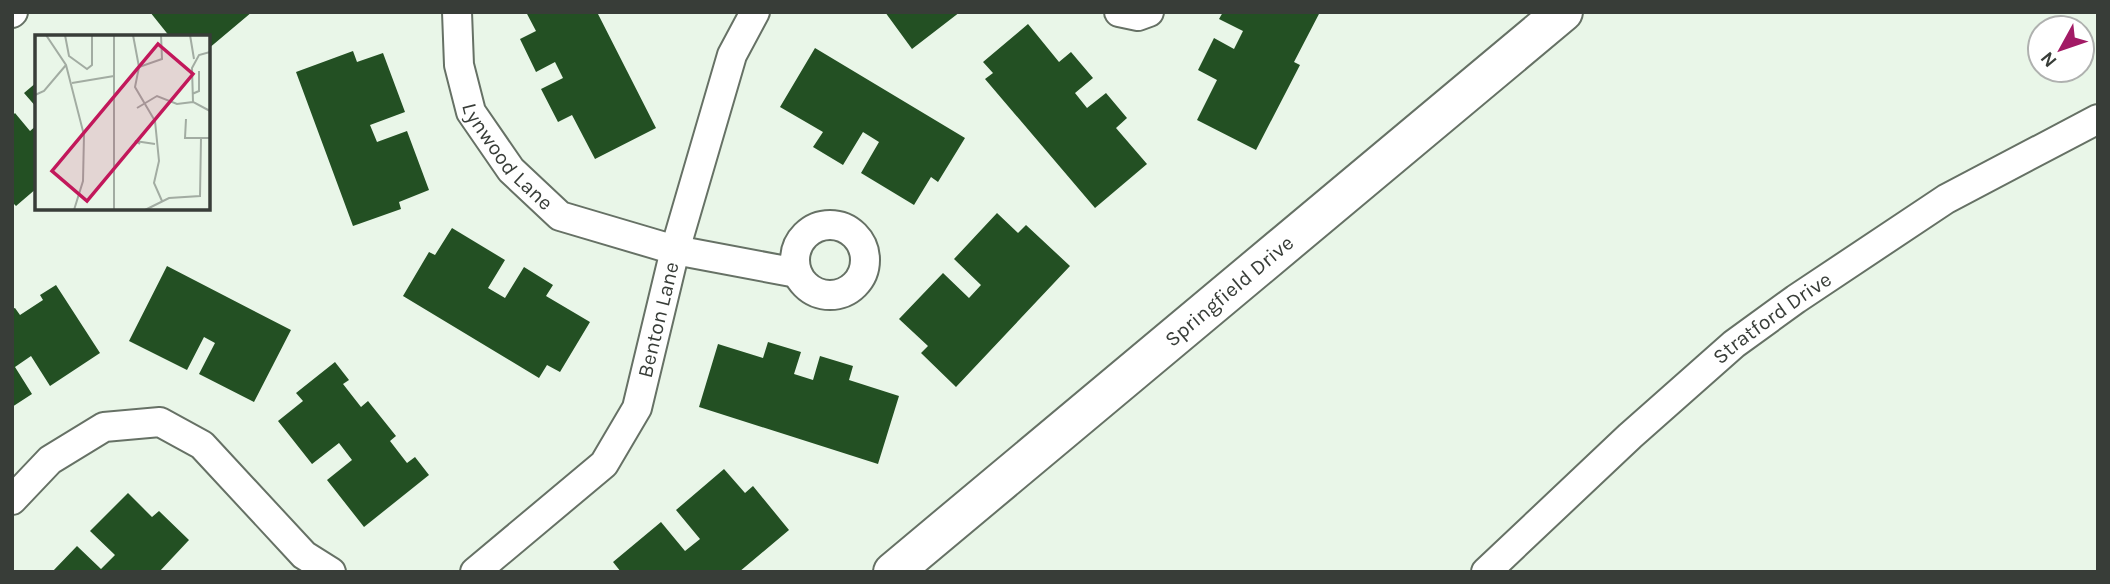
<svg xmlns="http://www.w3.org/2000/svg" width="2110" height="584" viewBox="0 0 2110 584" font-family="Karla,sans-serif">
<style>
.building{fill:#235023}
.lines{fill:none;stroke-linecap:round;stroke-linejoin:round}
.street-casing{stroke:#667165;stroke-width:32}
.secondary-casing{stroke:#667165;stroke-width:42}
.street{stroke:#fff;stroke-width:28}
.secondary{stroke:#fff;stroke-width:38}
.labels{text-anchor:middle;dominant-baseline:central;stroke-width:7;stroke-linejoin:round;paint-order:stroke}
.street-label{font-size:21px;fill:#383d38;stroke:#fff}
.inset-road{fill:none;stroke:#a2aca2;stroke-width:2}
.view{fill:#c2185b;fill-opacity:0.15;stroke:#c2185b;stroke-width:3.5}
.inset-edge{fill:none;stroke:#383d38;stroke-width:3.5}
</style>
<rect width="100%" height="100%" fill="#e9f6e8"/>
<path class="building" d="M150,12h102l-44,37v-12h-38z
M526,12h71l59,116 -61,31 -23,-44 -14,7 -17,-33 22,-11 -8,-16 -19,10 -16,-33 16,-8z
M885,12h75l-48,37z
M1223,12h97l-26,50 6,3 -44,85 -59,-30 20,-40 -19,-10 16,-32 20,11 9,-18 -24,-12z
M1028,24l31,38 12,-10 22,26 -18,15 12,15 19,-15 21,25 -11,10 31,36 -52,44 -110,-129 8,-6 -10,-11z
M815,48l150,90 -27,44 -7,-5 -17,28 -53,-32 18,-31 -16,-10 -20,33 -30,-18 10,-15 -43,-25z
M353,51l4,11 26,-9 22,59 -35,13 7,17 30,-11 22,59 -30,12 2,7 -48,17 -57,-154z
M37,82v26l-13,-15z
M15,113l15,18 7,-6v63l-21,18 -4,-4v-86z
M997,213l21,20 8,-8 44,41 -114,121 -35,-34 7,-7 -29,-27 44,-46 26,25 12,-13 -27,-26z
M452,228l53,32 -17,28 17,10 19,-31 29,18 -7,11 44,26 -30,50 -13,-7 -8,13 -136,-82 26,-44 6,3z
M167,266l124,64 -37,72 -55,-28 16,-31 -11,-6 -17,33 -58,-29z
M56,285l44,68 -50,33 -19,-30 -16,11 17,27 -20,13v-98l3,-1 5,7 23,-15 -3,-5z
M768,342l33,10 -7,22 19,6 7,-24 33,10 -4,14 50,16 -21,68 -179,-57 19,-63 45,14z
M335,362l14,18 -6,4 18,23 7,-6 28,35 -6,5 17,22 8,-6 14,18 -65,52 -37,-47 25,-20 -13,-17 -27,21 -34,-43 25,-20 -7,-8z
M724,469l21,24 8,-7 36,44 -50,42h-118l-8,-10 48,-40 24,29 15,-12 -24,-29z
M128,493l24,24 7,-6 30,29 -30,32h-107l25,-26 24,23 14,-14 -25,-24z"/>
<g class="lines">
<defs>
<g id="street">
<path id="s1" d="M457,12l2,53 12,47 40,58 49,46 115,34 122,23"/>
<path d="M1119,12l19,4 11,-4"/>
<path d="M12,13l1,-1"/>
<circle cx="830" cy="260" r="35"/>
<path d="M12,500l38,-40 54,-33 56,-5 42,23 102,110 27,17"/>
<path id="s2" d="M475,572l129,-108 33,-56 38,-158 57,-195 23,-43"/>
<path id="s3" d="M1486,572l144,-136 104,-92 62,-45 150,-100 152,-80"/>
</g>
<g id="secondary">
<path id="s4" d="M893,572l670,-560"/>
</g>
</defs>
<use href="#street" class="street-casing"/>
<use href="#secondary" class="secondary-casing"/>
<use href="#street" class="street"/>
<use href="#secondary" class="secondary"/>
</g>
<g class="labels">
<g class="street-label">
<text stroke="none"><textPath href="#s1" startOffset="159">Lynwood Lane</textPath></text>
<text stroke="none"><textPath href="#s4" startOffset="438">Springfield Drive</textPath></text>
<text stroke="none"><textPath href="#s2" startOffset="324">Benton Lane</textPath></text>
<text stroke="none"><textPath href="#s3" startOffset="383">Stratford Drive</textPath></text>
</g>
</g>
<g transform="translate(35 35)">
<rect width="175" height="175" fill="#e9f6e8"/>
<path class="inset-road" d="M11,0l20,30 18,70 -1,46 -9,29M30,0l4,21 18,13 5,-4v-30M98,0l6,32M126,0l1,24 -23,8 -4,20 20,34 4,40 -5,22 8,18M155,0l4,24M175,17l-11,3 -7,13 1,34 17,9M37,48l42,-7M157,59l7,-3v-20M0,60l9,-4 22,-26M102,73l20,-12 20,8 16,-2M151,84l-1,19h25M105,109l-5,-3 20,3M79,175v-175M110,175l24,-12 31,-2 1,-58"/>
<path class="view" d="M123,9l35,30 -106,127 -35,-30z"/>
<rect width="175" height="175" class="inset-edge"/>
</g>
<rect width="2110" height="584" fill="none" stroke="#383d38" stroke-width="28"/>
<g transform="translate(2061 49) rotate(230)"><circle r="33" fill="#ffffff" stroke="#afb1af" stroke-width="2"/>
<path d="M0-5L12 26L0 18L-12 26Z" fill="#a21a65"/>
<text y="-10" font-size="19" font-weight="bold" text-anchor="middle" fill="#383d38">N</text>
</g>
</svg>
